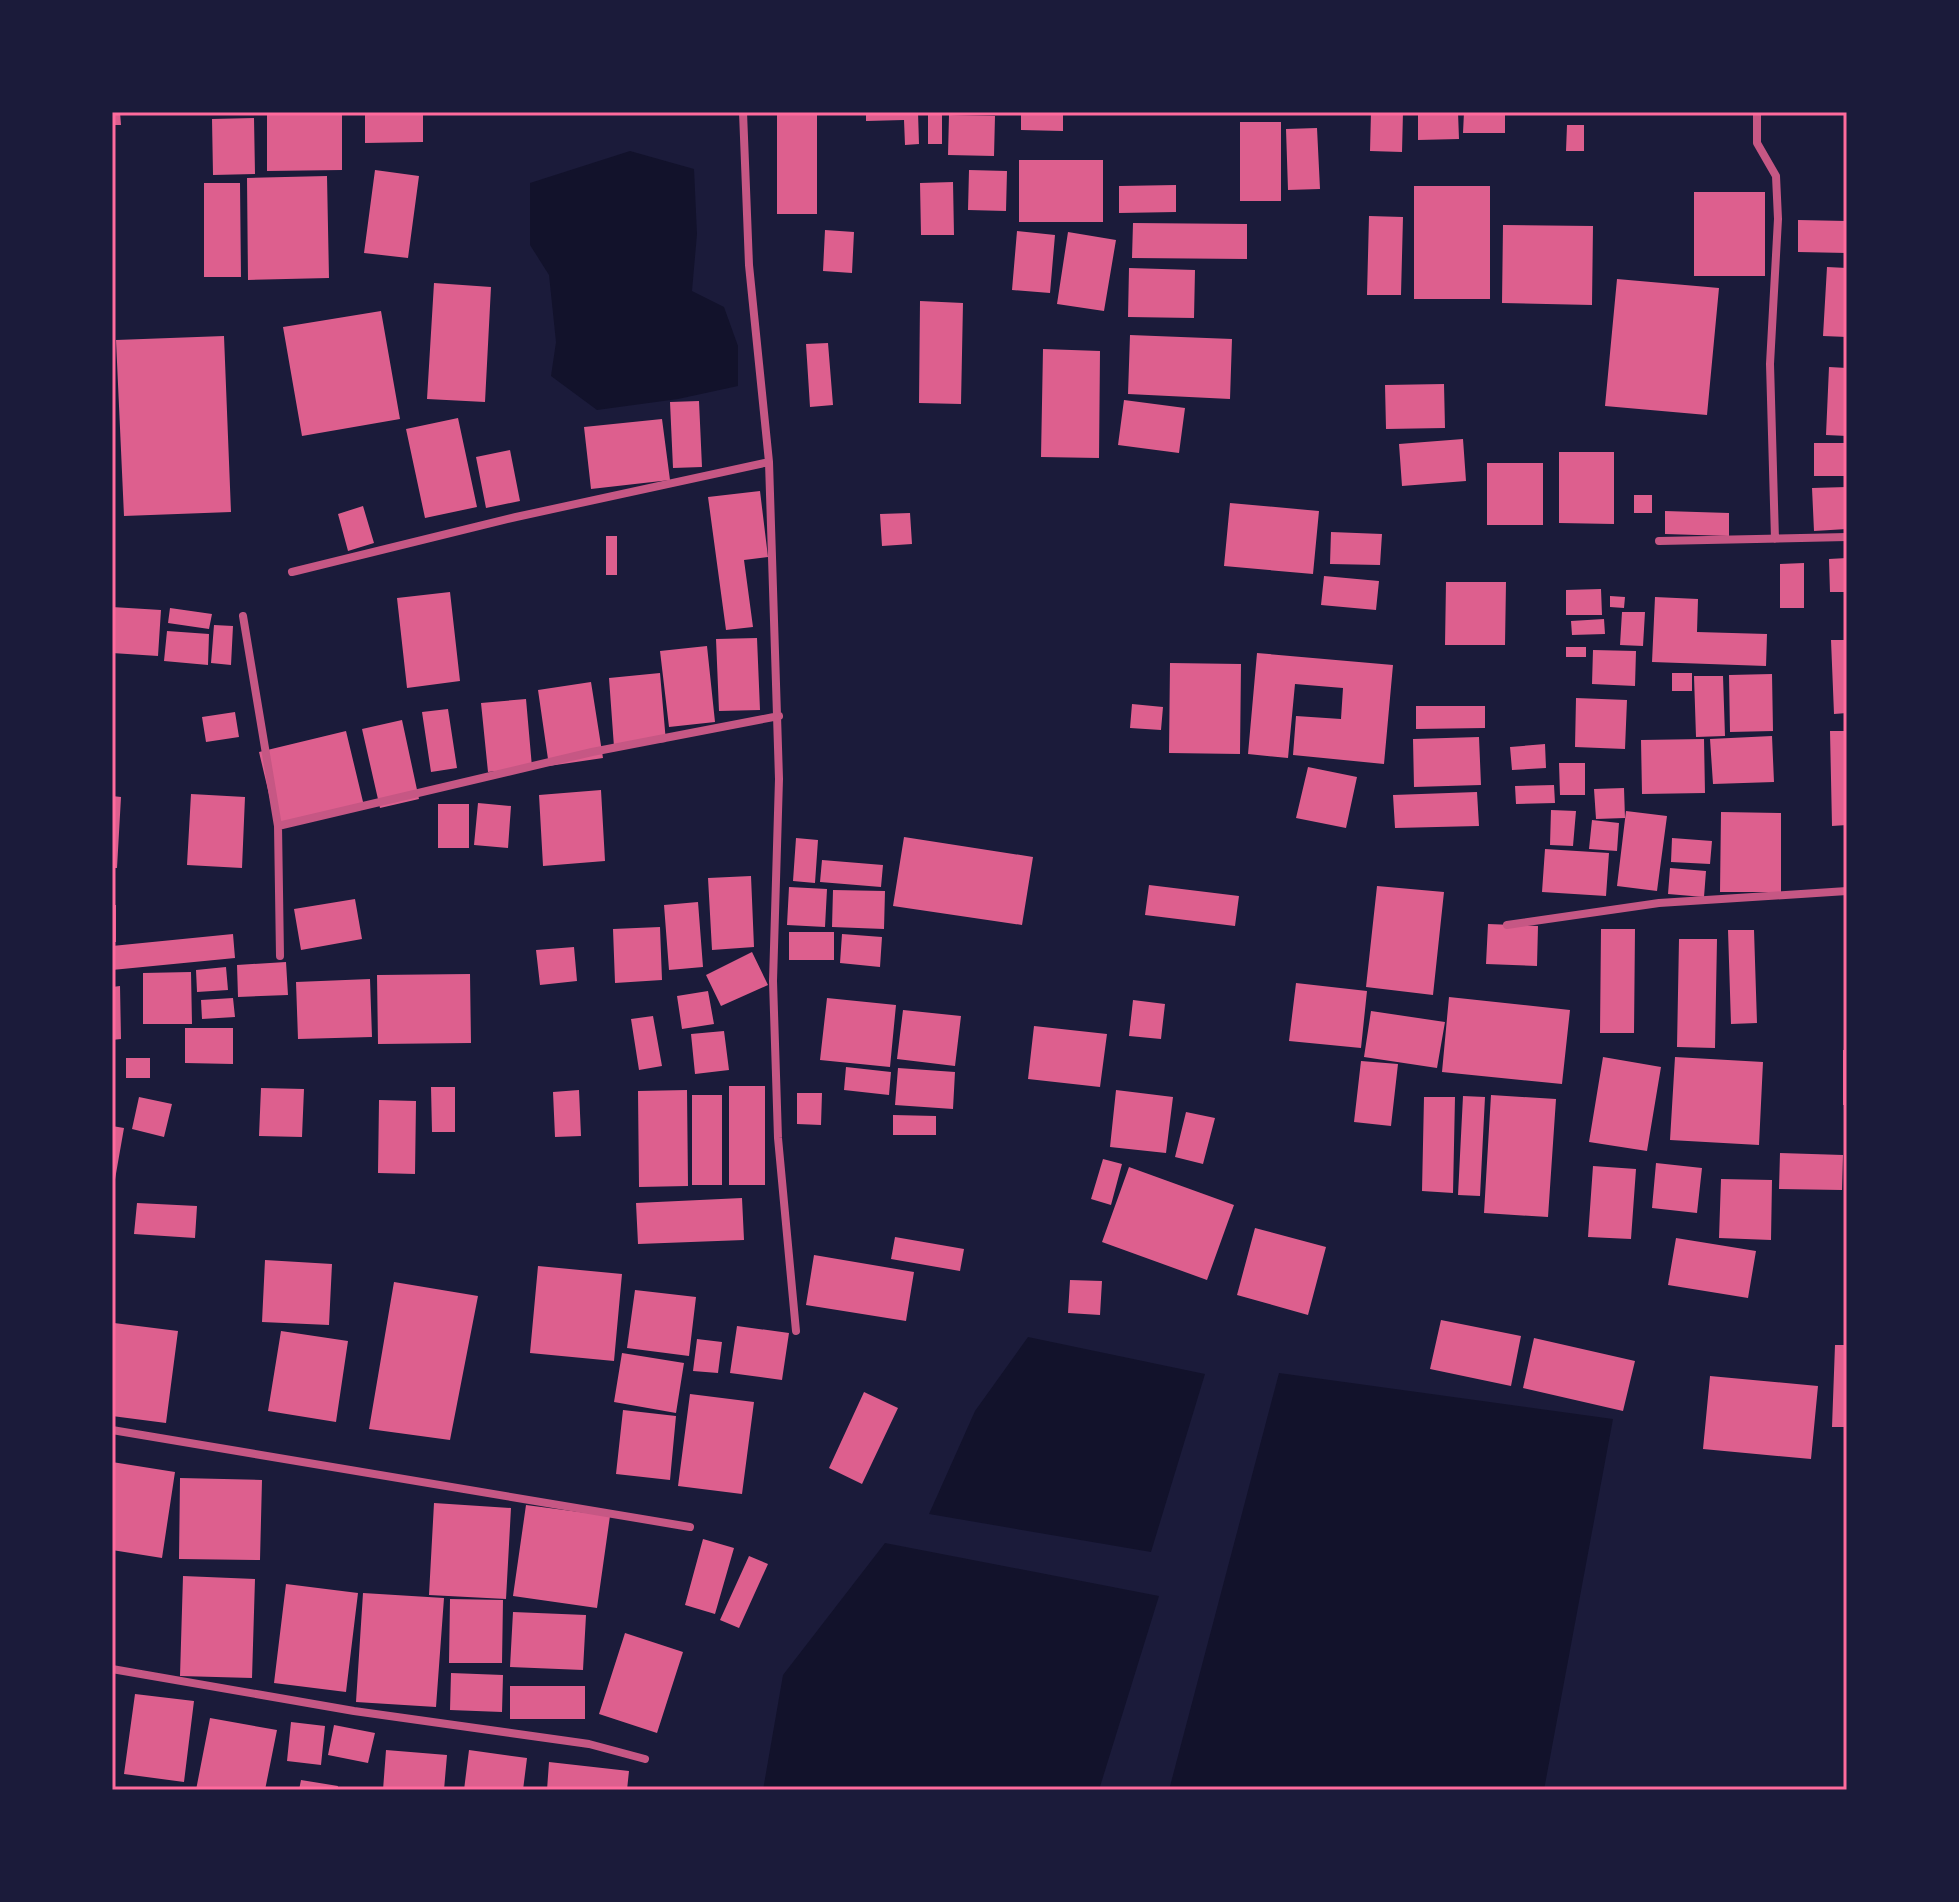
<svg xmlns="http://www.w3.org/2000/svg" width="1959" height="1902" viewBox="0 0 1959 1902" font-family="'Archivo Narrow',sans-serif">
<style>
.water{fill:#12122b}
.building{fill:#dd5f8e}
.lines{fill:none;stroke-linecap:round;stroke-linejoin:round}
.minor{stroke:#c65784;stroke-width:8}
.neatline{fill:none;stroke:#ff6b9d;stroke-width:3}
</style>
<rect width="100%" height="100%" fill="#1b1b3a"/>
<path class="water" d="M630,151l64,18 3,65 -5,57 32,16 14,39v40l-60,13 -81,11 -46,-34 5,-34 -7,-67 -19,-30v-62z
M1028,1337l177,37 -54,178 -222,-38 46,-103z
M1279,1373l334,46 -69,371h-375z
M885,1543l274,53 -60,194h-336l20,-115z"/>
<path class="building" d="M112,112h8l1,13h-9z
M365,112h58v30l-58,1z
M777,112h40v102h-40z
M866,112h52l1,32 -14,1 -1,-25 -38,1z
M1021,112h42v19l-42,-1z
M1371,112h32l-1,40 -32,-1z
M1418,112h40l1,27 -41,1z
M1464,112h41v21h-42z
M342,114v56l-75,1v-56z
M928,115h14v29h-14z
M949,115l46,1 -1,40 -46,-1z
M254,118l1,56 -42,1 -1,-56z
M1240,122h41v79h-41z
M1567,125h17v26h-18z
M1317,128l3,61 -32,1 -2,-61z
M1019,160h84v62h-84z
M375,170l44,6 -11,82 -44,-5z
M969,170l38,1 -1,40 -38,-1z
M327,176l2,102 -81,2 -1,-102z
M953,182l1,53h-33l-1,-52z
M204,183h36l1,94h-37z
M1176,185v27l-57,1v-27z
M1414,186h76v113h-76z
M1694,192h71v84h-71z
M1369,216l34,1 -2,78h-34z
M1798,220l49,1v32l-49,-1z
M1133,223l114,1v35l-115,-1z
M1503,225l90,1 -1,79 -90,-2z
M825,230l29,2 -2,41 -29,-2z
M1017,231l38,4 -5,58 -38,-3z
M1068,232l48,8 -12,71 -47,-7z
M1827,267l20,1v69l-24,-1z
M1129,268l66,2 -1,48 -66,-1z
M1617,279l102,9 -12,127 -102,-9z
M434,283l57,4 -6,115 -58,-3z
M920,301l43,2 -2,101 -42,-1z
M381,311l19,108 -98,17 -19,-109z
M1130,335l102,4 -2,60 -102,-5z
M224,336l7,176 -107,4 -8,-176z
M828,343l5,62 -23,2 -4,-63z
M1043,349l57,2 -1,107 -58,-1z
M1829,367l18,1v68l-21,-1z
M1444,384l1,44 -59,1 -1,-44z
M1124,400l61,8 -6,45 -61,-8z
M699,401l3,66 -29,1 -3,-66z
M458,418l19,89 -52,11 -19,-89z
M662,419l8,61 -79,9 -7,-62z
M1463,439l3,42 -64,5 -3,-42z
M1814,443h33v33h-33z
M510,450l10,51 -34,7 -10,-51z
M1559,452h55v72l-55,-1z
M1487,463h56v62h-56z
M1847,487v42l-33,2 -2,-43z
M760,491l8,66 -24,3 9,67 -27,3 -18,-133z
M1634,495h18v18h-18z
M1230,503l89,8 -6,63 -89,-8z
M363,506l11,37 -26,8 -10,-37z
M1665,511l64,2v23l-64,-2z
M910,513l2,31 -30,2 -2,-32z
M1331,532l51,2 -2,31 -50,-1z
M606,536h11v39h-11z
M1847,558v34h-17l-1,-33z
M1804,563v45h-24v-44z
M1324,576l55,5 -3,29 -55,-5z
M1446,582h60l-1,63h-60z
M1601,589l1,26h-36v-25z
M450,592l10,89 -53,7 -10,-90z
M1610,596l15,1 -1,11 -14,-1z
M1655,597l43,2 -1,33 70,2 -1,32 -114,-4z
M112,607l49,3 -3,46 -46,-3z
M170,608l42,6 -3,15 -41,-6z
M1622,612h23l-2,34 -23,-1z
M1604,619l1,15 -33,1 -1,-14z
M214,625l19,1 -2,39 -20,-2z
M167,631l42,3 -1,31 -44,-4z
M757,638l3,72 -41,1 -3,-72z
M1831,640h16v73l-13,1z
M707,646l8,76 -46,5 -9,-76z
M1566,647h20v10h-20z
M1593,650l43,1 -1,35 -43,-2z
M1257,653l136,12 -9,99 -91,-9 3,-39 45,3 2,-31 -48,-4 -7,74 -40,-4z
M1170,663l71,1 -1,90 -71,-1z
M660,673l6,69 -52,5 -5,-69z
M1672,673h20v18h-20z
M1772,674l1,57 -43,1 -1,-57z
M1694,676h29l2,60 -29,1z
M591,682l12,76 -54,8 -11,-76z
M1576,698l51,2 -2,49 -50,-2z
M526,699l6,68 -44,5 -7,-69z
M1132,704l31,3 -2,23 -31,-2z
M1416,706h69v22l-69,1z
M448,709l9,59 -26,4 -9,-60z
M235,712l4,25 -33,5 -4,-25z
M402,720l17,79 -39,9 -18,-79z
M346,731l18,75 -87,22 -18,-76z
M1830,731h17v94l-15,1z
M1772,736l2,46 -61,2 -3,-45z
M1479,737l2,48 -67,2 -1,-48z
M1704,739l1,54 -63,1 -1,-54z
M1545,744l1,24 -34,2 -2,-23z
M1559,763h26v32h-25z
M1308,767l49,10 -11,51 -50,-10z
M1554,785l1,18 -39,1 -1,-18z
M1624,788l1,30 -29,1 -2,-30z
M601,790l4,71 -62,5 -4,-71z
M1477,792l2,34 -84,2 -2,-33z
M191,794l54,3 -3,71 -55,-3z
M112,796l9,1 -4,71h-5z
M478,803l33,3 -3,42 -34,-3z
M438,804h31v44h-31z
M1551,810l25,1 -3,35 -23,-1z
M1626,811l41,5 -10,75 -40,-5z
M1721,812l60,1v79h-61z
M1592,820l27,3 -2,28 -28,-2z
M904,837l129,20 -11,68 -129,-19z
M796,838l22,2 -3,43 -22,-2z
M1672,838l40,3 -2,23 -39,-2z
M1545,849l64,4 -3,43 -64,-4z
M822,860l61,5 -2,22 -61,-5z
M1670,868l36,3 -2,26 -36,-3z
M751,876l3,71 -42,3 -4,-72z
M1149,885l90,11 -4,30 -90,-11z
M1377,886l67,6 -11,103 -67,-8z
M789,887l38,2 -2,38 -38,-2z
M833,890l52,1 -1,38 -52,-2z
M355,899l7,40 -61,11 -7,-41z
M698,902l5,65 -34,3 -5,-65z
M112,905h4v37h-4z
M1488,924l50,2 -1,40 -51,-2z
M660,927l2,53 -47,3 -2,-54z
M1601,929h34l-1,104h-34z
M1728,930h26l3,93 -26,1z
M789,932h45v28h-45z
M233,934l2,24 -123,12v-24z
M842,934l40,3 -2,30 -40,-4z
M1679,939h38l-2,109 -38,-1z
M574,947l3,34 -37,4 -4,-35z
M752,952l16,33 -47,21 -15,-31z
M286,962l2,33 -50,2 -1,-32z
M226,967l2,23 -31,2 -1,-22z
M191,972l1,52h-49v-51z
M470,974l1,69 -93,1 -1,-69z
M370,979l2,58 -74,2 -2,-57z
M1296,983l71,8 -6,57 -72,-7z
M120,986l1,53 -9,1v-53z
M708,991l6,33 -32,5 -5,-33z
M1449,997l121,13 -8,74 -120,-12z
M233,998l2,19 -33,2 -1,-19z
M827,998l69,7 -6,62 -70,-7z
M1133,1000l32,4 -4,35 -32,-3z
M903,1010l58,6 -6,50 -58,-7z
M1371,1011l74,11 -8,46 -73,-11z
M653,1016l9,50 -23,4 -8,-51z
M1034,1026l73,8 -7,53 -72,-8z
M185,1028h48v36l-48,-1z
M724,1031l5,39 -34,4 -4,-40z
M1843,1050h4v55h-4z
M1603,1057l58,10 -14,84 -58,-9z
M1675,1057l88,5 -4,83 -89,-5z
M126,1058h24v20h-24z
M1361,1061l37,3 -7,62 -37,-4z
M846,1067l45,5 -2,23 -45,-5z
M898,1068l57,4 -2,37 -58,-4z
M729,1086h36v99h-36z
M431,1087h24v45h-23z
M261,1088l43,1 -2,48 -43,-1z
M579,1090l2,46 -26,1 -2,-45z
M687,1090l1,96 -49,1 -1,-96z
M1116,1090l57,7 -7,56 -56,-6z
M797,1093h25l-1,32 -24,-1z
M692,1095h30v90h-30z
M1491,1095l65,4 -8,118 -64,-4z
M1463,1096l22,1 -5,99 -22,-1z
M139,1097l33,7 -8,33 -32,-8z
M1424,1097h31l-2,96 -31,-2z
M379,1100l37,1 -1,73 -37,-1z
M1186,1112l29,6 -12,46 -28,-7z
M893,1115l43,1v19h-43z
M112,1126l12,2 -10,57h-2z
M1780,1153l63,2 -1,35 -63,-1z
M1103,1159l19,5 -11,41 -20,-6z
M1656,1163l46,5 -5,45 -45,-5z
M1593,1166l43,3 -5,70 -43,-2z
M1129,1167l105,38 -27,75 -105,-38z
M1721,1179l51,1 -1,60 -52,-2z
M742,1198l2,42 -106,4 -2,-41z
M137,1203l60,3 -2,32 -61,-4z
M1255,1228l71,19 -18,68 -71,-20z
M895,1237l69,12 -4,22 -69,-12z
M1676,1238l80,13 -8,47 -80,-13z
M814,1255l100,17 -8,49 -100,-16z
M265,1260l67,4 -3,61 -67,-3z
M538,1266l84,8 -8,87 -84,-8z
M1070,1280l32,1 -2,34 -32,-2z
M394,1282l84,14 -28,144 -81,-11z
M635,1290l61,7 -7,59 -62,-8z
M1441,1320l80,16 -10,50 -81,-17z
M114,1323l64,8 -12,92 -54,-7z
M737,1326l52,7 -7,47 -52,-7z
M281,1331l67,10 -12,81 -68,-11z
M1534,1338l101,23 -12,50 -100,-23z
M697,1339l25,3 -4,31 -25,-2z
M1835,1345h12v82h-15z
M622,1353l62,10 -8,50 -62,-11z
M1710,1376l108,10 -7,73 -108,-10z
M864,1392l34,16 -36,76 -33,-16z
M690,1394l64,8 -12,92 -64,-8z
M623,1410l53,6 -6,64 -54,-6z
M112,1462l63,10 -13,86 -50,-8z
M180,1478l82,2 -2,80 -81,-1z
M434,1503l77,5 -5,91 -77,-4z
M526,1505l84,11 -13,92 -84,-12z
M703,1539l31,9 -19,66 -30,-9z
M749,1556l19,8 -29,64 -19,-8z
M183,1576l72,3 -3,99 -72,-2z
M286,1584l72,9 -12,99 -72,-9z
M363,1593l81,5 -8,109 -80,-5z
M450,1599l53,1 -1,63h-53z
M513,1612l73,3 -3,55 -73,-3z
M625,1633l58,19 -26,81 -58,-19z
M451,1673l52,2 -1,37 -52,-2z
M510,1686h75v33h-75z
M135,1694l59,7 -10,81 -60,-8z
M210,1718l67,12 -12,60h-69z
M291,1722l34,4 -4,39 -34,-4z
M334,1725l41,8 -7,30 -40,-8z
M386,1750l61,5 -3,35h-61z
M469,1750l58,8 -4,32h-59z
M549,1762l80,9 -2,19h-80z
M301,1780l37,6 -1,4h-38z"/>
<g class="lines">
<path class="minor" d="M743,112l6,153 20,197 10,317 -6,202 5,157 18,193
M1757,112v31l19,33 2,43 -8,145 5,175
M1659,541l188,-4
M292,572l224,-55 253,-55
M243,616l35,210 2,130
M278,826l314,-74 187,-36
M1507,925l152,-22 188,-12
M112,1430l578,97
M112,1669l242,42 235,33 56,15"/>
</g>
<rect width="1959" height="1902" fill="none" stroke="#1b1b3a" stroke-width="228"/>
<rect x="114" y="114" width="1731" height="1674" class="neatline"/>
</svg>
